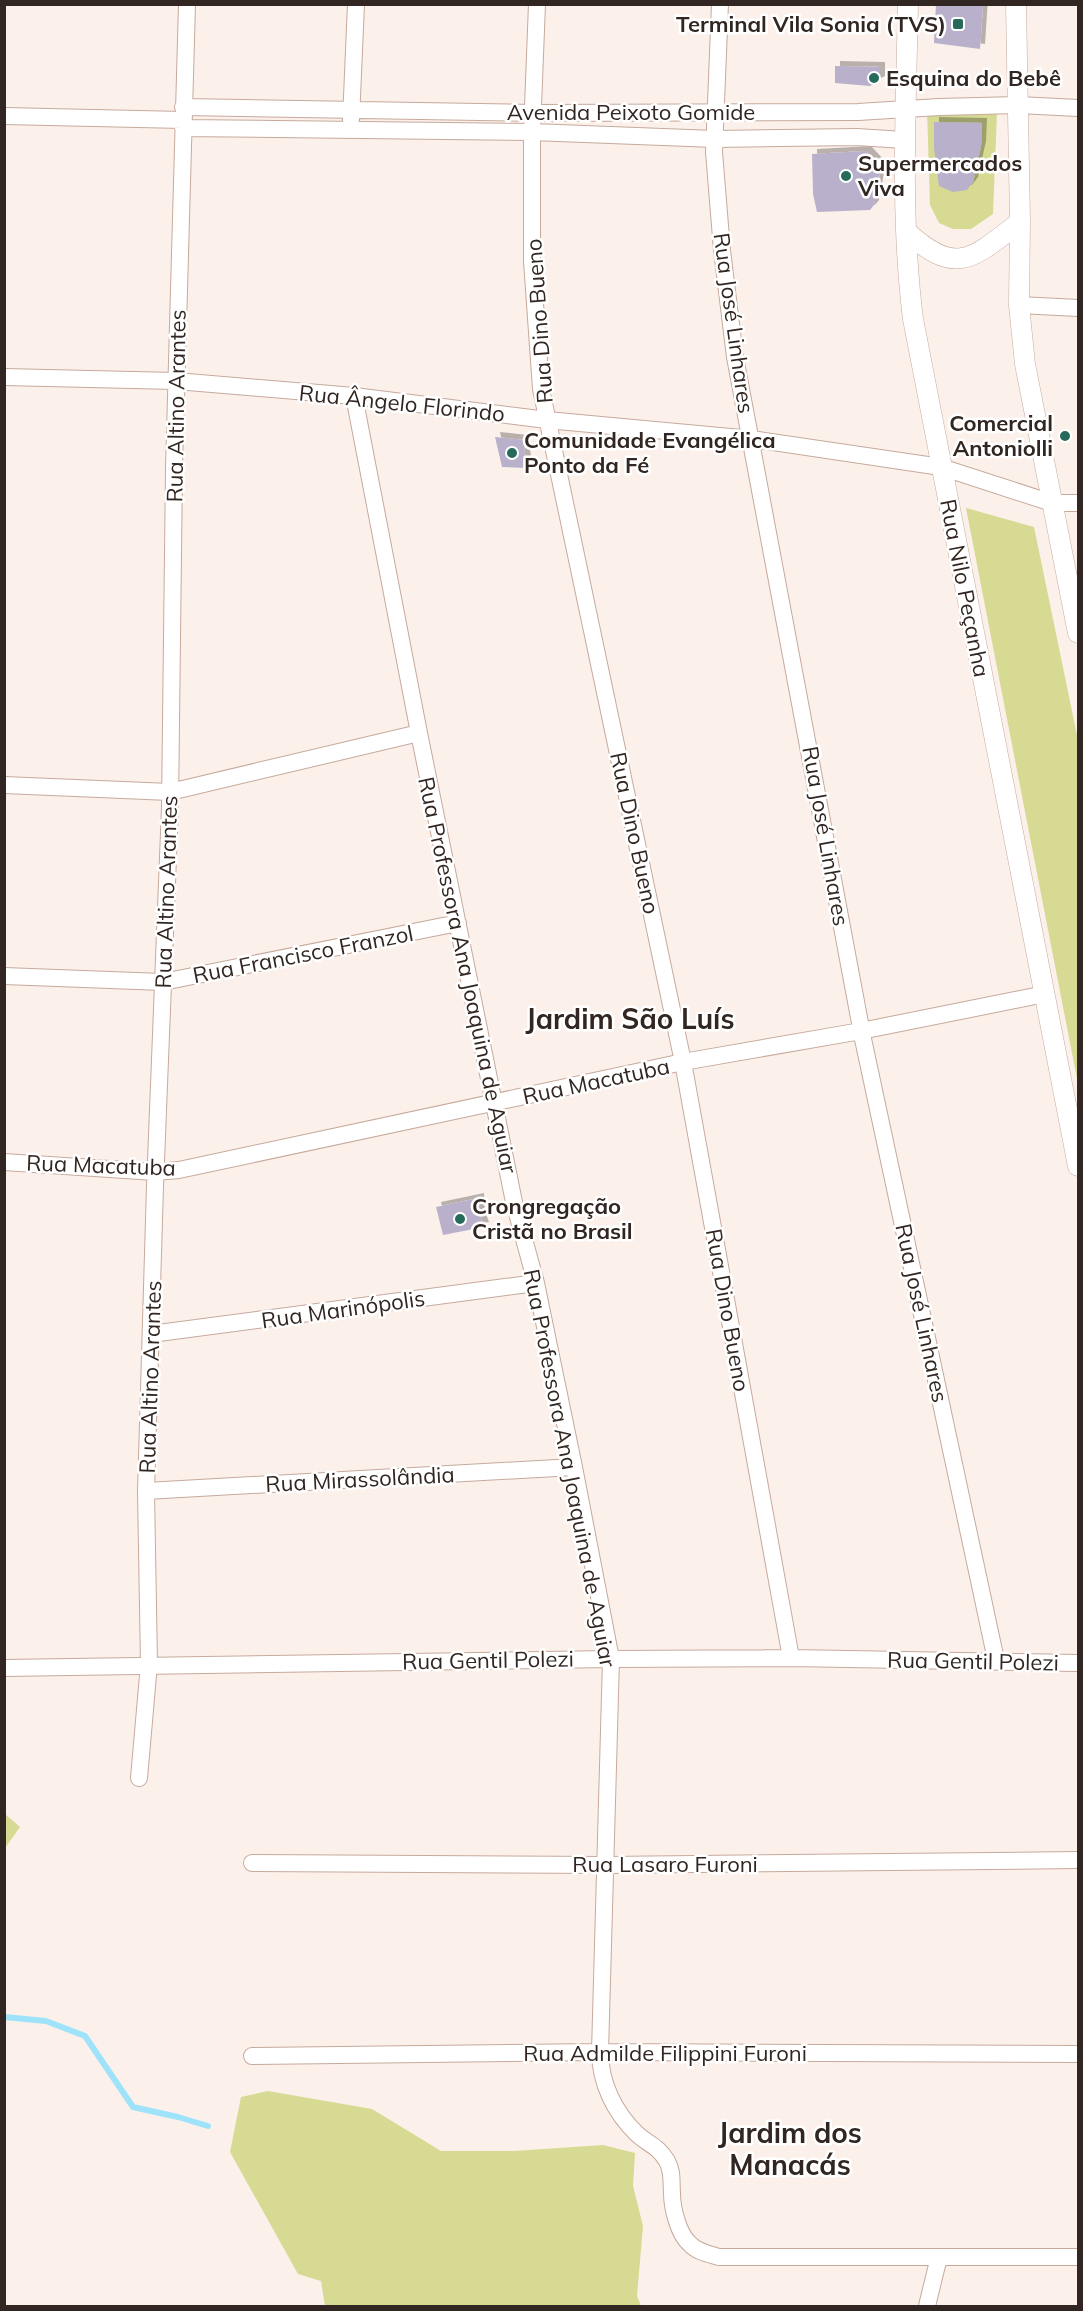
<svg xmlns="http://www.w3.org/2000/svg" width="1083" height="2311" viewBox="0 0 1083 2311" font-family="Mulish,sans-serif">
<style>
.green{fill:#d6da93}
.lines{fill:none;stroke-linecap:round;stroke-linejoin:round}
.stream{stroke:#9fe3fb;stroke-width:6}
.building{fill:#b9b1cc;filter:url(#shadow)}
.minor-casing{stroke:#c6aa9c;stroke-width:18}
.tertiary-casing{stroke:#c6aa9c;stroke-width:21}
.minor{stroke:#fff;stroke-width:16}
.tertiary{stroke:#fff;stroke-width:20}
.poi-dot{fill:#266a5c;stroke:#fff;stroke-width:2}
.labels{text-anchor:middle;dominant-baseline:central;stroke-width:5;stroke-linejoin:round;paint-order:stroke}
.poi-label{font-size:22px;font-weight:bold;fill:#312621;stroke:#fff;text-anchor:start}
.street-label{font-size:22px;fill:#312621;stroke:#fff}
.district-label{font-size:28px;font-weight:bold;fill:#312621;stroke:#fff}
</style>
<defs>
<filter id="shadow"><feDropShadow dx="5" dy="-5" stdDeviation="0" flood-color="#0004"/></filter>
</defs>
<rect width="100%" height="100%" fill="#fcf0eb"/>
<path class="green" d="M927,109l70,3 -4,102 -22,15h-18l-14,-6 -9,-18z
M966,508l68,19 44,213v344z
M5,1814l15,13 -15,21z
M268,2091l104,18 69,42h73l89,-6 32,8 -2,33 10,40 -6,70 4,10h-316l-4,-25 -23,-7 -68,-122 11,-55z"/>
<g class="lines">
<path class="stream" d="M4,2017l42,4 39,15 48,71 45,10 30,9"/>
</g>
<path class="building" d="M936,4h47l-3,45 -46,-6z
M835,66l45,1v14l-10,5 -35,-3z
M934,122l48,1 -1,23 -8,36 -6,8 -14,2 -14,-6 -5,-38z
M866,151l15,16 -7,38 -4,5 -53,2 -4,-18 -1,-40z
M495,437l28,3 4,28 -25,-1z
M479,1198l1,18 4,11 -41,8 -7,-28z"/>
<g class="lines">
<defs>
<path id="minor" d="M537,4l-5,128v129l9,128 142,673 108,596
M720,4l-6,148 8,98 13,107 128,682 133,621
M183,107l350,6 325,-1 81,-5 79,-2 60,3
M4,116l179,4
M351,120l5,-116
M183,128l349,4 183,7 142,-2 47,3
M1019,305l59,3
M4,377l172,4 178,15 193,24 205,19 189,28 111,36h26
M354,396l65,337 95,469 22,81 38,184 37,192 -11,393c0,31 15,61 37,82 12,11 20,11 30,27 6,11 4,20 5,32 0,14 6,41 18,51 7,8 19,10 29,13h359
M4,785l166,7 249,-59
M4,976l159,6 295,-59
M4,1162l151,10 24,-2 504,-108 178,-31 184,-37
M151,1334l385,-51
M146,1491l428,-24
M4,1668l607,-9 180,-1 287,5
M139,1778l10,-114 -3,-173 9,-305 15,-379 4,-338 13,-465
M252,1863l354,2 472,-5
M252,2056l348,-4 478,2
M927,2306l12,-49"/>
<path id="tertiary" d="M908,4c-2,105 -8,211 5,315l165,847
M1016,4l4,218 -1,83 6,59 53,269
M907,232c50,46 67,25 113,-10"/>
</defs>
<use href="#minor" class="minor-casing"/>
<use href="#tertiary" class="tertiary-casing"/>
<use href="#minor" class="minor"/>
<use href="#tertiary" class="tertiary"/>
</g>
<g class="poi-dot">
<rect x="952" y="18" width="12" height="12" rx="3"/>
<circle cx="874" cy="78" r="6"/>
<circle cx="846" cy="176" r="6"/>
<circle cx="1065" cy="436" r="6"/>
<circle cx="512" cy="453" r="6"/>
<circle cx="460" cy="1219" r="6"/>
</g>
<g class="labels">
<g class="poi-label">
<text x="946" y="24" text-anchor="end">Terminal Vila Sonia (TVS)</text>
<text x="886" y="78">Esquina do Bebê</text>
<text x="858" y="163">Supermercados<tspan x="858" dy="25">Viva</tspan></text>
<text x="1053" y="423" text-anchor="end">Comercial<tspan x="1053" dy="25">Antoniolli</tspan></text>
<text x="524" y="440">Comunidade Evangélica<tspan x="524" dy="25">Ponto da Fé</tspan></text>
<text x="472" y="1206">Crongregação<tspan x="472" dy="25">Cristã no Brasil</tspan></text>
</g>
<g class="street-label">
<text x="631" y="112">Avenida Peixoto Gomide</text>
<text transform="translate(539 321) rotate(-94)">Rua Dino Bueno</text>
<text transform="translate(734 323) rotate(82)">Rua José Linhares</text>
<text transform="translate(402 403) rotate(6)">Rua Ângelo Florindo</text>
<text transform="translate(176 406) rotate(-89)">Rua Altino Arantes</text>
<text transform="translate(965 588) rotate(79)">Rua Nilo Peçanha</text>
<text transform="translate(635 833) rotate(78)">Rua Dino Bueno</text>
<text transform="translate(826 836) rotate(80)">Rua José Linhares</text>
<text transform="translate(166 892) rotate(-88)">Rua Altino Arantes</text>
<text transform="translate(303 954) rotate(-11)">Rua Francisco Franzol</text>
<text transform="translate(468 975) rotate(78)">Rua Professora Ana Joaquina de Aguiar</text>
<text transform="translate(596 1081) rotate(-12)">Rua Macatuba</text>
<text transform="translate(101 1165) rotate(2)">Rua Macatuba</text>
<text transform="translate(343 1309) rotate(-8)">Rua Marinópolis</text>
<text transform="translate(728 1310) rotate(80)">Rua Dino Bueno</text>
<text transform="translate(922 1313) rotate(78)">Rua José Linhares</text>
<text transform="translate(150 1377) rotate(-88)">Rua Altino Arantes</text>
<text transform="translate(570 1468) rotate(79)">Rua Professora Ana Joaquina de Aguiar</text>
<text transform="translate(360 1479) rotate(-3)">Rua Mirassolândia</text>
<text transform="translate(488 1660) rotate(-1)">Rua Gentil Polezi</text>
<text transform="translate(973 1661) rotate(1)">Rua Gentil Polezi</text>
<text x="665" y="1864">Rua Lasaro Furoni</text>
<text x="665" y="2053">Rua Admilde Filippini Furoni</text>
</g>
<g class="district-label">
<text x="630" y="1018">Jardim São Luís</text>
<text x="790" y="2132">Jardim dos<tspan x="790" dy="32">Manacás</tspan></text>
</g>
</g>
<rect width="1083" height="2311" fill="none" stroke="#312621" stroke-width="12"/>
</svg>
